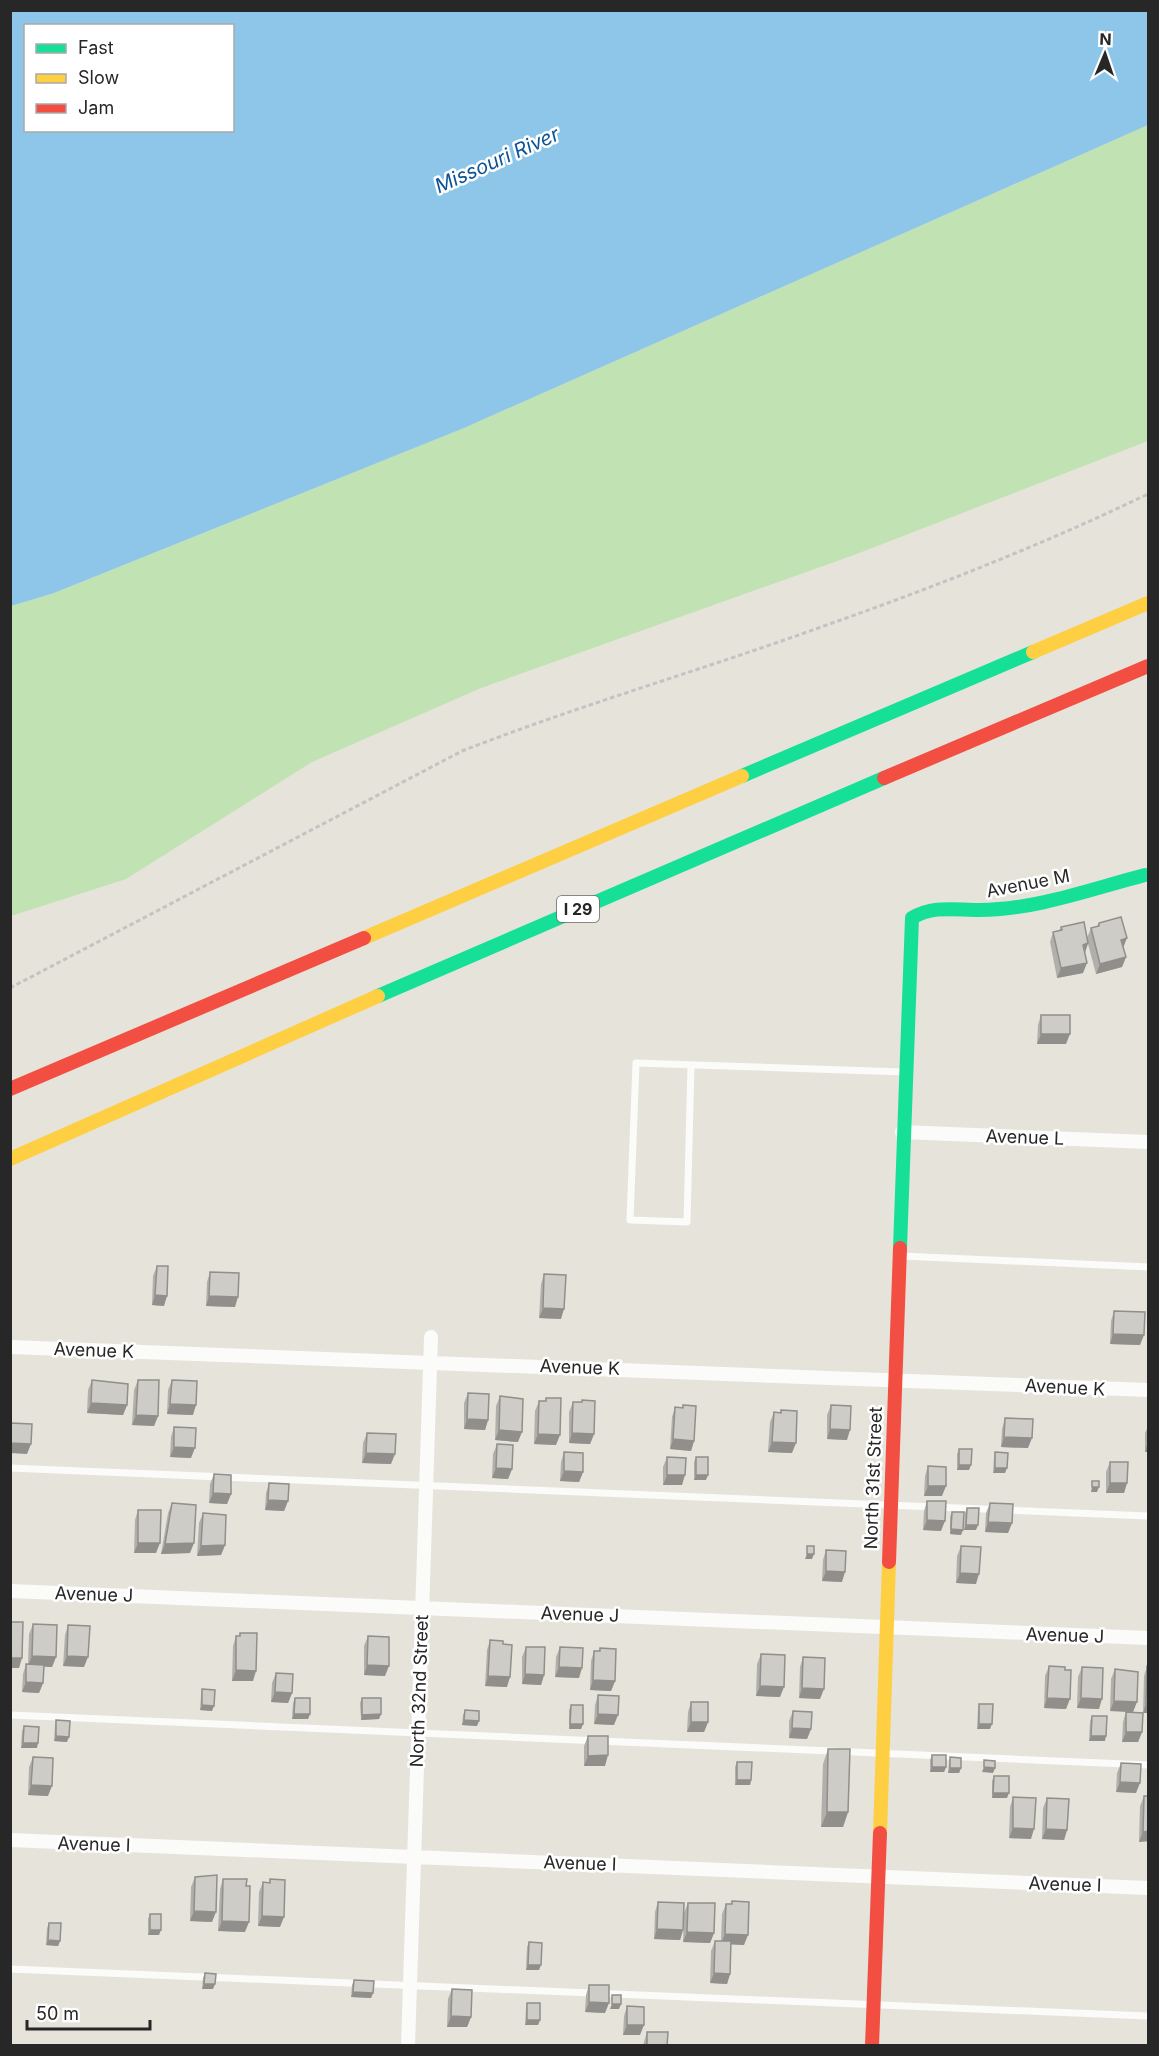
<svg xmlns="http://www.w3.org/2000/svg" width="1159" height="2056" viewBox="0 0 1159 2056" font-family="Inter,sans-serif">
<style>
.green{fill:#c1e2b3}
.water{fill:#8dc6e9;fill-rule:evenodd}
.lines{fill:none;stroke-linecap:round;stroke-linejoin:round}
.path{stroke:#c4c3c2;stroke-width:3;stroke-dasharray:4.5 3;stroke-linecap:butt}
.lane{stroke:#fbfbfa;stroke-width:7}
.street{stroke:#fbfbfa;stroke-width:14}
.fast{stroke:#16e098;stroke-width:14}
.slow{stroke:#ffcf43;stroke-width:14}
.jam{stroke:#f24e42;stroke-width:14}
.wall{fill:#b1afab}
.shaded-wall{fill:#908f8b}
.building{fill:#ceccc7;stroke:#908f8b;stroke-width:1.5}
.labels{text-anchor:middle;dominant-baseline:central;stroke-width:5;stroke-linejoin:round;paint-order:stroke}
.shield{fill:#fff;stroke:#686868;stroke-width:1.5}
.shield-label{font-size:16px;font-weight:bold;fill:#272727}
.street-label{font-size:18px;fill:#272727;stroke:#fff}
.water-label{font-size:20px;font-style:italic;fill:#0c5495;stroke:#fff}
</style>
<rect width="100%" height="100%" fill="#e6e3db"/>
<path class="green" d="M1148,125v316l-294,114 -373,133 -169,74 -186,117 -115,37v-310l43,-13 410,-165z"/>
<path class="water" d="M11,10l1137,1v114l-684,303 -410,165 -43,13zM26,26h206v104h-206z"/>
<g class="lines">
<path class="path" d="M10,988l452,-237c118,-46 240,-81 359,-124 111,-39 221,-82 327,-133"/>
<path class="lane" d="M691,1065l-4,157 -57,-2 6,-157 268,9
M902,1256l246,11
M10,1468l1138,48
M10,1715l1138,50
M10,1969l1138,47"/>
<path class="street" d="M902,1132l246,10
M10,1347l1138,43
M10,1591l1138,47
M10,1840l1138,48
M408,2046l23,-709"/>
<path class="fast" d="M742,776l291,-124
M378,996l506,-218
M900,1248l12,-330c21,-13 43,-8 67,-8 56,0 112,-21 166,-35"/>
<path class="slow" d="M1033,652l115,-49
M364,938l378,-162
M10,1159l368,-163
M880,1833l9,-271"/>
<path class="jam" d="M884,778l264,-112
M10,1089l354,-151
M889,1562l11,-314
M872,2046l8,-213"/>
</g>
<path class="wall" d="M1099,923l24,25 3,9 -4,10 -26,7 -8,-30 -4,9 -1,20 -26,5 -7,-36 3,-10 6,-1 2,-4 26,11 4,-10 6,-2z
M1041,1015l25,29h-29l1,-19z
M157,1266l7,40 -12,-1 1,-29z
M210,1272l25,35 -29,-1 1,-24z
M544,1274l17,45 -22,-1 2,-34z
M1114,1311l26,34 -30,-1 1,-23z
M92,1380l35,25 -4,10 -36,-2 1,-23z
M138,1380l20,36 -4,10 -22,-1 2,-35z
M172,1380l21,35 -26,-1 1,-24z
M468,1393l20,27 -3,10 -21,-1v-26z
M500,1396l18,46 -23,-2 1,-34z
M546,1398l10,47 -22,-1 1,-33 4,-10h6z
M582,1400l12,34 -4,10 -21,-1v-31l4,-10h9z
M683,1405l11,36 -3,10 -21,-2 2,-32 3,-10 7,1z
M831,1405l16,35 -20,-1v-24z
M781,1410l11,43 -24,-1 2,-30 4,-10 6,1z
M1005,1418l23,30 -27,-1 1,-18z
M1149,1425v27h-4v-19z
M174,1427l17,31 -21,-1 1,-20z
M367,1433l24,31 -29,-1 1,-20z
M497,1444l15,25 -4,10 -16,-1 1,-24z
M959,1449l10,21h-12v-16z
M564,1452l19,20 -4,10 -19,-1 1,-19z
M995,1452l10,21h-12l1,-16z
M667,1457l15,28h-19v-18z
M696,1457l10,23h-12v-18z
M1110,1462l17,21 -3,10h-18v-21z
M928,1466l14,30h-18l1,-20z
M214,1474l17,20 -4,10 -18,-1 1,-19z
M269,1483l19,18 -4,10 -19,-1 1,-17z
M927,1501l14,30 -18,-1 1,-19z
M172,1503l18,50 -29,1 7,-41z
M990,1503l22,20 -4,10 -23,-1 1,-19z
M967,1508l9,22h-12l1,-17z
M138,1510l18,43h-22l1,-33z
M952,1512l9,23 -11,-1v-17z
M203,1513l22,32 -4,10 -24,1 2,-33z
M961,1546l15,38 -20,-1 1,-27z
M826,1550l16,32 -20,-1 1,-21z
M33,1624l23,33 -4,10 -8,-1 -1,17 -4,10 -17,-1 1,-18 3,-10h2l1,-30z
M68,1625l16,42 -21,-1 2,-31z
M240,1633l13,48h-21l1,-35 3,-10h3z
M368,1636l17,40 -21,-1v-29z
M490,1640l13,4 4,43 -22,-1 2,-36z
M526,1647l18,28 -3,10 -19,-1v-27z
M560,1647l19,31 -24,-1 1,-20z
M600,1648l15,33 -4,10 -21,-1 1,-29 3,-10h5z
M761,1654l19,43 -24,-1 1,-32z
M803,1657l17,42 -21,-1 1,-31z
M1049,1666l16,4 1,39 -22,-1 1,-32z
M1147,1666h2v47h-6l1,-37z
M1082,1667l17,42 -22,-1 1,-31z
M1115,1669l18,43 -23,-1 1,-32z
M276,1673l16,20 -4,10 -17,-1 1,-19z
M202,1689l10,22 -12,-1 1,-15z
M598,1695l16,30 -20,-1 1,-19z
M295,1698l15,16 -2,5h-16l1,-16z
M362,1698l19,16 -2,5 -18,1 -1,-17z
M691,1702l17,20 -4,10h-17l1,-20z
M979,1704l11,25h-13l1,-20z
M571,1705l12,19 -2,5h-12v-19z
M465,1710l12,16 -15,-1 1,-10z
M793,1711l18,18 -4,10 -18,-1v-17z
M1126,1712l16,20 -4,10h-16l1,-20z
M1092,1716l13,25h-16l1,-20z
M56,1720l11,22 -13,-1 1,-16z
M24,1726l13,22h-16l1,-17z
M588,1736l17,30h-21v-20z
M828,1749l20,63 -5,15h-22l2,-63z
M932,1755l14,12 -2,5h-14v-12z
M33,1757l15,39 -20,-1 1,-28z
M950,1757l11,11 -2,5h-11l1,-11z
M737,1762l14,18 -1,5h-15v-18z
M1121,1763l15,30 -20,-1 1,-19z
M994,1776l13,22h-15v-17z
M1144,1796l5,45 -10,1 1,-36z
M1013,1797l18,42 -22,-1 1,-31z
M1047,1798l20,32 -3,10 -22,-1 1,-31z
M195,1877l17,45 -22,-1 1,-34z
M223,1879l23,7 -1,46 -27,-1 2,-42z
M270,1879l10,48 -22,-1 1,-34 4,-10 6,1z
M732,1901l12,44 -13,-1 -1,30 -3,10 -17,-1 1,-32 4,-10h6l1,-27 4,-10h5z
M658,1902l25,28 -3,10 -26,-1 1,-27z
M688,1903l26,30 -4,10 -27,-1 1,-29z
M150,1914l9,21h-11v-16z
M49,1923l11,18 -2,5 -12,-1 1,-17z
M529,1942l10,28h-13l1,-23z
M205,1973l8,16h-11l1,-11z
M354,1980l19,13 -2,5 -20,-1 1,-12z
M589,1985l16,28 -20,-1 1,-17z
M452,1989l19,28 -4,10h-20l1,-28z
M527,2003l13,17 -2,5h-13l1,-17z
M627,2006l13,29h-17l1,-19z
M647,2032l20,14h-24l1,-4z"/>
<path class="shaded-wall" d="M1127,938l-4,10 -2,-8z
M1088,943l-3,10 -2,-8z
M1126,957l-4,10 -26,7 4,-10z
M1087,963l-4,10 -26,5 4,-10z
M1041,1034h29l-4,10h-29z
M155,1295l12,1 -3,10 -12,-1z
M209,1296l29,1 -3,10 -29,-1z
M543,1308l21,1 -3,10 -22,-1z
M1113,1334l31,1 -4,10 -30,-1z
M91,1403l36,2 -4,10 -36,-2z
M170,1404l26,1 -3,10 -26,-1z
M136,1415l22,1 -4,10 -22,-1z
M467,1419l21,1 -3,10 -21,-1z
M830,1429l20,1 -3,10 -20,-1z
M499,1430l23,2 -4,10 -23,-2z
M572,1433l22,1 -4,10 -21,-1z
M538,1434l22,1 -4,10 -22,-1z
M1004,1437l28,1 -4,10 -27,-1z
M673,1439l21,2 -3,10 -21,-2z
M772,1442l24,1 -4,10 -24,-1z
M1148,1442l1,10h-4z
M10,1443l21,1 -4,10 -17,-1z
M174,1447l21,1 -4,10 -21,-1z
M366,1453l29,1 -4,10 -29,-1z
M959,1465h12l-2,5h-12z
M496,1468l16,1 -4,10 -16,-1z
M995,1468h12l-2,5h-12z
M564,1471l19,1 -4,10 -19,-1z
M667,1475h18l-3,10h-19z
M696,1475h12l-2,5h-12z
M1110,1483h17l-3,10h-18z
M928,1486h18l-4,10h-18z
M1092,1487h7l-2,5h-6z
M213,1493l18,1 -4,10 -18,-1z
M268,1500l20,1 -4,10 -19,-1z
M927,1520l18,1 -4,10 -18,-1z
M988,1522l24,1 -4,10 -23,-1z
M966,1525h12l-2,5h-12z
M951,1529l12,1 -2,5 -11,-1z
M138,1543h22l-4,10h-22z
M194,1543l-4,10 -29,1 4,-10z
M225,1545l-4,10 -24,1 4,-10z
M807,1554h7l-2,5h-7z
M826,1571l19,1 -3,10 -20,-1z
M960,1573l19,1 -3,10 -20,-1z
M32,1656l24,1 -4,10 -24,-1z
M67,1656l21,1 -4,10 -21,-1z
M10,1658h12l-3,10h-9z
M367,1665l22,1 -4,10 -21,-1z
M559,1667l23,1 -3,10 -24,-1z
M236,1670l20,1 -3,10h-21z
M525,1674l19,1 -3,10 -19,-1z
M488,1676l22,1 -3,10 -22,-1z
M593,1680l22,1 -4,10 -21,-1z
M26,1682l17,1 -4,10 -17,-1z
M760,1686l24,1 -4,10 -24,-1z
M802,1688l22,1 -4,10 -21,-1z
M275,1692l17,1 -4,10 -17,-1z
M1047,1698l23,1 -4,10 -22,-1z
M1081,1698l21,1 -3,10 -22,-1z
M1114,1701l23,1 -4,10 -23,-1z
M1146,1703h3v10h-6z
M202,1705l12,1 -2,5 -12,-1z
M294,1714h16l-2,5h-16z
M381,1714l-2,5 -18,1 1,-5z
M598,1714l20,1 -4,10 -20,-1z
M464,1720l15,1 -2,5 -15,-1z
M691,1722h17l-4,10h-17z
M570,1724h13l-2,5h-12z
M979,1724h13l-2,5h-13z
M792,1728l19,1 -4,10 -18,-1z
M1126,1732h16l-4,10h-16z
M56,1736l13,1 -2,5 -13,-1z
M1091,1736h15l-1,5h-16z
M23,1743h15l-1,5h-16z
M608,1755l-3,11h-21l4,-10z
M932,1767h14l-2,5h-14z
M984,1767l11,1 -2,5 -11,-1z
M950,1768h11l-2,5h-11z
M737,1780h14l-1,5h-15z
M1120,1782l20,1 -4,10 -20,-1z
M31,1785l21,1 -4,10 -20,-1z
M993,1793h16l-2,5h-15z
M827,1812h21l-5,15h-22z
M1013,1828l21,1 -3,10 -22,-1z
M1046,1829l21,1 -3,10 -22,-1z
M1149,1831v10l-10,1 4,-10z
M194,1911l22,1 -4,10 -22,-1z
M262,1916l22,1 -4,10 -22,-1z
M222,1921l27,1 -4,10 -27,-1z
M657,1929l26,1 -3,10 -26,-1z
M150,1930h11l-2,5h-11z
M687,1932l27,1 -4,10 -27,-1z
M725,1934l23,1 -4,10 -23,-1z
M48,1940l12,1 -2,5 -12,-1z
M528,1965h13l-2,5h-13z
M714,1973l16,1 -3,10 -17,-1z
M204,1984h11l-2,5h-11z
M353,1992l20,1 -2,5 -20,-1z
M589,2002l20,1 -4,10 -20,-1z
M612,2004h9l-2,5h-9z
M451,2016l20,1 -4,10h-20z
M527,2020h13l-2,5h-13z
M627,2025h17l-4,10h-17z"/>
<path class="building" d="M1121,917l6,21 -6,2 5,17 -26,7 -9,-36 8,-2v-3z
M1084,922l4,21 -5,2 4,18 -26,5 -8,-36 9,-2 -1,-3z
M1041,1015h29v19h-29z
M157,1266h11l-1,30 -12,-1z
M210,1272l29,1 -1,24 -29,-1z
M544,1274l22,1 -2,34 -21,-1z
M1114,1311l31,1 -1,23 -31,-1z
M92,1380l36,4 -1,21 -36,-2z
M138,1380h21l-1,36 -22,-1z
M172,1380l25,1 -1,24 -26,-1z
M468,1393l21,1 -1,26 -21,-1z
M500,1396l23,3 -1,33 -23,-2z
M546,1398h15l-1,37 -22,-1 1,-33h7z
M582,1400l13,1 -1,33 -22,-1 1,-31h9z
M683,1405l13,1 -2,35 -21,-2 2,-32 8,1z
M831,1405l20,1 -1,24 -20,-1z
M781,1410l16,1 -1,32 -24,-1 2,-30 7,1z
M1005,1418l28,1 -1,19 -28,-1z
M10,1423l22,1 -1,20 -21,-1z
M174,1427l22,1 -1,20 -21,-1z
M367,1433l29,1 -1,20 -29,-1z
M497,1444l16,1 -1,24 -16,-1z
M959,1449h13l-1,16h-12z
M564,1452l19,1v19l-19,-1z
M995,1452l13,1 -1,15h-12z
M667,1457l19,1 -1,17h-18z
M696,1457h12v18h-12z
M1110,1462h18l-1,21h-17z
M928,1466l18,1v19h-18z
M214,1474l17,1v19l-18,-1z
M1092,1481h7v6h-7z
M269,1483l20,1 -1,17 -20,-1z
M927,1501h19l-1,20 -18,-1z
M172,1503l24,2 -2,38 -29,1z
M990,1503l23,1 -1,19 -24,-1z
M967,1508h12l-1,17h-12z
M138,1510h23l-1,33h-22z
M952,1512h12l-1,18 -12,-1z
M203,1513l23,2 -1,30 -24,1z
M807,1546h7v8h-7z
M961,1546l20,1 -2,27 -19,-1z
M826,1550l20,1 -1,21 -19,-1z
M10,1622h13l-1,36h-12z
M33,1624l24,1 -1,32 -24,-1z
M68,1625l22,1 -2,31 -21,-1z
M240,1633h17l-1,38 -20,-1v-34h4z
M368,1636l21,1v29l-22,-1z
M490,1640l13,1v3l9,1 -2,32 -22,-1z
M526,1647h19l-1,28 -19,-1z
M560,1647l23,1 -1,20 -23,-1z
M600,1648l16,1 -1,32 -22,-1 1,-29h6z
M761,1654l24,1 -1,32 -24,-1z
M803,1657l22,1 -1,31 -22,-1z
M26,1664l18,1 -1,18 -17,-1z
M1049,1666l16,1v3h6l-1,29 -23,-1z
M1147,1666h2v37h-3z
M1082,1667l21,1 -1,31 -21,-1z
M1115,1669l23,3 -1,30 -23,-1z
M276,1673l17,1 -1,19 -17,-1z
M202,1689l13,1 -1,16 -12,-1z
M598,1695l21,1 -1,19 -20,-1z
M295,1698h15v16h-16z
M362,1698h19v16l-19,1z
M691,1702h17v20h-17z
M979,1704h14l-1,20h-13z
M571,1705h12v19h-13z
M465,1710l14,1v10l-15,-1z
M793,1711l19,1 -1,17 -19,-1z
M1126,1712l17,1 -1,19h-16z
M1092,1716h15l-1,20h-15z
M56,1720l14,1 -1,16 -13,-1z
M24,1726l15,1 -1,16h-15z
M588,1736h20v19l-20,1z
M828,1749h22l-2,63h-21z
M932,1755h14v12h-14z
M33,1757l20,1 -1,28 -21,-1z
M950,1757l11,1v10h-11z
M984,1760l11,1v7l-11,-1z
M737,1762h15l-1,18h-14z
M1121,1763l20,1 -1,19 -20,-1z
M994,1776h15v17h-16z
M1144,1796h5v35l-6,1z
M1013,1797l23,1 -2,31 -21,-1z
M1047,1798l22,1 -2,31 -21,-1z
M217,1875l-1,37 -22,-1 1,-34z
M223,1879h24l-1,7h4l-1,36 -27,-1z
M270,1879l15,1 -1,37 -22,-1 1,-34 7,1z
M732,1901l17,1 -1,33 -23,-1 1,-30h6z
M658,1902l26,1 -1,27 -26,-1z
M688,1903h27l-1,30 -27,-1z
M150,1914h11v16h-11z
M49,1923h12l-1,18 -12,-1z
M715,1941h16l-1,33 -16,-1z
M529,1942l13,1 -1,22h-13z
M205,1973l11,1 -1,10h-11z
M354,1980l20,1 -1,12 -20,-1z
M589,1985h20v18l-20,-1z
M452,1989l20,1 -1,27 -20,-1z
M612,1995h9v9h-9z
M527,2003h13v17h-13z
M627,2006l17,1v18h-17z
M647,2032h21l-1,14h-20z"/>
<g class="labels">
<rect class="shield" x="557" y="896" width="42" height="26" rx="4.5"/>
<g class="shield-label">
<text x="578" y="909">I 29</text>
</g>
<g class="street-label">
<text transform="translate(1028 883) rotate(-11)">Avenue M</text>
<text transform="translate(1025 1137) rotate(2)">Avenue L</text>
<text transform="translate(94 1350) rotate(2)">Avenue K</text>
<text transform="translate(580 1367) rotate(2)">Avenue K</text>
<text transform="translate(1065 1387) rotate(3)">Avenue K</text>
<text transform="translate(873 1478) rotate(-88)">North 31st Street</text>
<text transform="translate(94 1594) rotate(2)">Avenue J</text>
<text transform="translate(580 1614) rotate(2)">Avenue J</text>
<text transform="translate(1065 1635) rotate(2)">Avenue J</text>
<text transform="translate(419 1691) rotate(-88)">North 32nd Street</text>
<text transform="translate(94 1844) rotate(2)">Avenue I</text>
<text transform="translate(580 1863) rotate(2)">Avenue I</text>
<text transform="translate(1065 1884) rotate(2)">Avenue I</text>
</g>
<g class="water-label">
<text transform="translate(497 160) rotate(-24)">Missouri River</text>
</g>
</g>
<rect width="1159" height="2056" fill="none" stroke="#272727" stroke-width="24"/>
<rect x="24" y="24" width="210" height="108" fill="#ffffff" stroke="#a9a9a9" stroke-width="1.5"/>
<rect x="36" y="44" width="30" height="9" fill="#16e098" stroke="#a9a9a9" stroke-width="1.5"/>
<text x="78" y="54" font-size="18" fill="#272727">Fast</text>
<rect x="36" y="74" width="30" height="9" fill="#ffcf43" stroke="#a9a9a9" stroke-width="1.5"/>
<text x="78" y="84" font-size="18" fill="#272727">Slow</text>
<rect x="36" y="104" width="30" height="9" fill="#f24e42" stroke="#a9a9a9" stroke-width="1.5"/>
<text x="78" y="114" font-size="18" fill="#272727">Jam</text>
<g transform="translate(1105 54) rotate(2)" stroke="#ffffff" stroke-width="4.5" paint-order="stroke">
<path d="M0-4.5L10 22L0 15L-10 22Z" fill="#272727"/>
<text y="-9" font-size="16" font-weight="bold" text-anchor="middle" fill="#272727">N</text>
</g>
<path d="M27 2020v9h123v-9" fill="none" stroke="#272727" stroke-width="3"/>
<text x="36" y="2020" font-size="18" fill="#272727" stroke="#ffffff" stroke-width="4.5" paint-order="stroke">50 m</text>
</svg>
